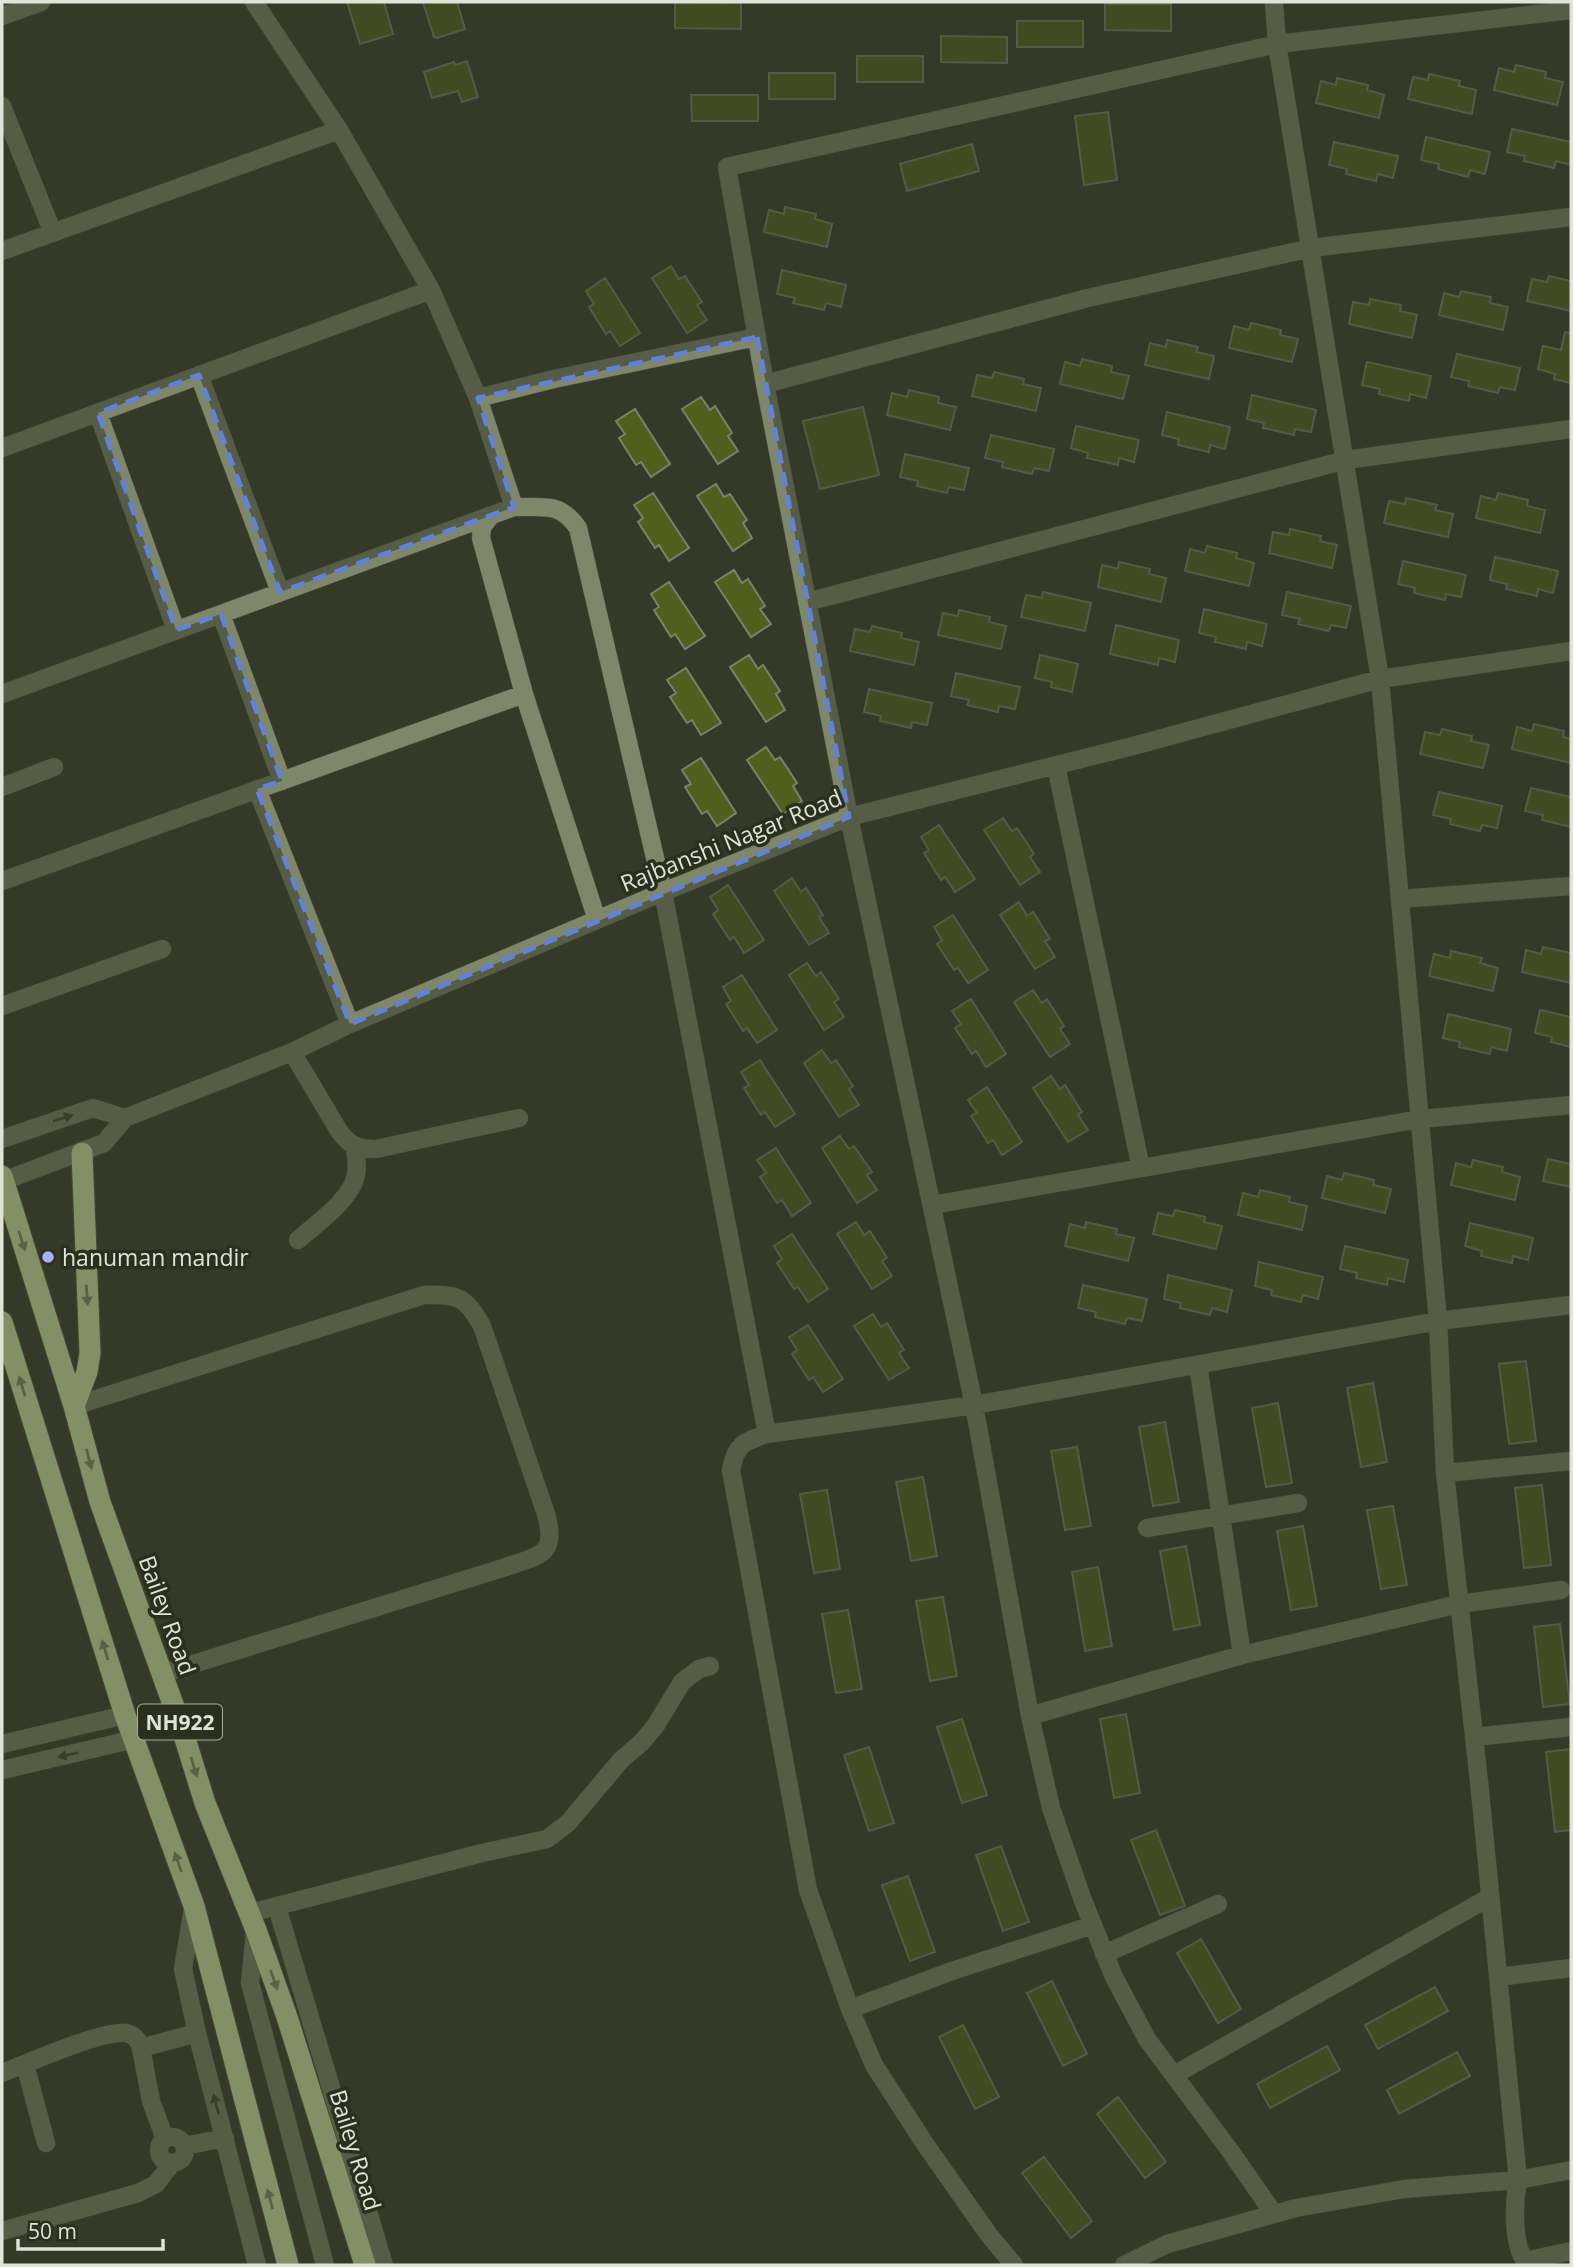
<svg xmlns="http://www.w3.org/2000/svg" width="1573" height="2267" viewBox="0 0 1573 2267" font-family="'Open Sans',sans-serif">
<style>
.building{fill:#515f1c;stroke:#7a806c;stroke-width:2}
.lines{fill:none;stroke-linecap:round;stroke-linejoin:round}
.minor-casing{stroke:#545848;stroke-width:19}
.highway-casing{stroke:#545848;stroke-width:23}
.minor{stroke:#7f876b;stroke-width:18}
.highway{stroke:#e2f5af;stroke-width:21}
.oneway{fill:#404631}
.oneway2{fill:#869266}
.marked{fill:none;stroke:#6182d8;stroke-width:5;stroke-dasharray:14 9;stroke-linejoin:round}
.poi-dot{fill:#a8b0fc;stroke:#2b301e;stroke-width:2.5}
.labels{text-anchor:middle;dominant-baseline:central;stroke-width:7;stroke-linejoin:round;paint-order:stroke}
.shield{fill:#2b301e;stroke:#a9ada0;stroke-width:2}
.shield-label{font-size:21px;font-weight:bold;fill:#dfe3d8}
.street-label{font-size:23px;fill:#dfe3d8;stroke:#2b301e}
.poi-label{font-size:23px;fill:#dfe3d8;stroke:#2b301e;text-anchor:start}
</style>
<rect width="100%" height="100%" fill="#353a28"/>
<path class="building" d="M347,2h37l9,32 -33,10z
M423,2h34l8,27 -28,9 -3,-1z
M675,2l66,1v26l-66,-1z
M1105,4h66v27l-66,-1z
M1017,21h66v26h-66z
M941,36l66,1v26l-66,-1z
M857,56h66v26h-66z
M467,61l11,36 -16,5 -4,-11 -26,7 -8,-26 30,-10 1,3z
M1516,65l30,7 -1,6 18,4 -6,23 -63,-15 5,-22 15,4z
M769,73h66v26h-66z
M1429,74l31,7 -1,5 17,4 -4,24 -64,-15 5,-22 15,3z
M1337,78l31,7 -1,5 17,5 -5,23 -63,-15 5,-22 15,4z
M691,95h67v26h-66z
M1108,112l9,68 -33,5 -9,-69z
M1512,129l59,13v23l-15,-4 -2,7 -30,-7 1,-5 -18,-4z
M1426,137l64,15 -5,22 -15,-4 -2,7 -30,-8 1,-5 -18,-4z
M1334,142l64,14 -5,22 -15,-4 -2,7 -30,-7 1,-5 -18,-4z
M972,144l7,27 -72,20 -7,-27z
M785,207l31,7 -1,5 17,5 -5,23 -63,-15 5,-22 15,4z
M671,266l8,13 6,-3 17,26 -5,3 10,15 -20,13 -35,-55z
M782,270l64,15 -5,22 -15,-4 -2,7 -31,-7 2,-5 -18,-4z
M1549,276l22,5v30l-44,-10 5,-22 15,3z
M605,278l35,55 -20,13 -10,-15 -4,3 -17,-27 5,-3 -8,-13z
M1461,291l30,6 -1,6 18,4 -5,23 -64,-15 5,-22 15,4z
M1370,299l31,6 -1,6 17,4 -5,23 -63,-14 4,-22 16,3z
M1251,323l30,7 -1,5 18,4 -6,23 -63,-14 5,-22 15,4z
M1565,332l6,1v50l-17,-4 1,-5 -17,-5 5,-23 18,4z
M1167,340l31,7 -2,5 18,4 -5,23 -64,-14 5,-22 16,4z
M1457,354l63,14 -5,22 -15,-3 -2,6 -30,-7 1,-5 -18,-4z
M1082,359l30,7 -1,6 18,4 -6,23 -63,-15 5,-22 15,4z
M1367,362l64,14 -5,22 -16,-4 -1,7 -30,-7 1,-5 -18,-4z
M994,372l30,7 -1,5 18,4 -5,23 -64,-15 5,-21 15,3z
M909,390l30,7 -1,6 18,4 -6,23 -63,-15 5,-22 15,4z
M1252,395l64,15 -5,22 -16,-3 -1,6 -31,-7 1,-5 -17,-4z
M701,397l9,13 5,-4 17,27 -4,3 10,15 -20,13 -36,-55z
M863,407l16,68 -59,14 -17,-68z
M635,409l35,55 -19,13 -10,-15 -5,3 -17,-27 6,-4 -9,-13z
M1167,412l63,15 -5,22 -15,-4 -1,7 -31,-7 1,-6 -17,-4z
M1076,426l63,14 -5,22 -15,-4 -1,7 -31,-7 1,-5 -17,-5z
M991,435l63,14 -5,22 -15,-3 -2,6 -30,-7 1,-5 -18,-4z
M905,454l64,14 -5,22 -15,-3 -2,6 -30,-7 1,-5 -18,-4z
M716,484l8,13 6,-3 17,26 -4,3 9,15 -19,13 -36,-55z
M653,493l36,55 -20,13 -10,-16 -4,3 -17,-26 5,-4 -9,-13z
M1498,493l30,7 -1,6 18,4 -5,23 -64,-15 5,-22 15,4z
M1406,498l31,7 -2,5 18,4 -5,23 -64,-14 5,-22 16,3z
M1290,529l31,7 -1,5 17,4 -5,23 -63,-15 4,-21 16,3z
M1207,546l30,7 -1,5 18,5 -5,23 -64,-15 5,-22 15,4z
M1495,557l63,14 -5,22 -15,-4 -1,7 -31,-7 1,-5 -17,-4z
M1403,561l63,14 -5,22 -15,-3 -1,6 -31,-7 1,-5 -17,-4z
M1119,562l31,7 -1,5 17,4 -5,24 -63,-15 4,-22 16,4z
M734,570l8,13 6,-4 17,27 -5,3 11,15 -20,13 -36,-55z
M669,582l36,54 -20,13 -10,-15 -4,3 -17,-27 5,-3 -8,-13z
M1043,592l48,11 -6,28 -64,-14 5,-22 16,3z
M1287,592l64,14 -5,22 -15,-3 -2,6 -31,-7 2,-5 -18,-4z
M1204,609l63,15 -5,22 -15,-4 -1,7 -31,-7 1,-5 -17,-4z
M959,610l31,7 -1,5 17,4 -5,23 -63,-14 5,-22 15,3z
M1116,625l63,15 -4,22 -16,-4 -1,7 -48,-11z
M872,626l30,7 -1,5 18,4 -5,23 -64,-14 5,-22 15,3z
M749,655l9,14 5,-4 17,26 -4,3 9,16 -19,12 -36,-55z
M1040,655l38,9 -6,28 -21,-5 1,-5 -17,-4z
M686,668l35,55 -20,12 -9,-15 -5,3 -17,-26 6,-4 -9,-13z
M956,673l64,14 -5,22 -16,-3 -1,6 -31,-7 2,-5 -18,-4z
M869,689l63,14 -5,22 -15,-3 -1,6 -31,-7 1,-5 -17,-4z
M1534,724l30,7 -1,6 8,2v24l-59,-14 5,-22 15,4z
M1442,729l30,7 -1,5 18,4 -6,23 -63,-14 5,-22 15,3z
M766,747l9,13 5,-3 17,26 -4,3 9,15 -19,13 -36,-54z
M701,758l35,55 -19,13 -10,-15 -5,3 -17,-27 6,-3 -9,-14z
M1531,788l40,9v30l-29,-7 1,-5 -18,-4z
M1439,792l63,14 -5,22 -15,-3 -2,6 -30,-7 1,-5 -18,-4z
M1003,818l9,13 5,-3 17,26 -4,3 10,15 -20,13 -36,-55z
M939,825l36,54 -20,13 -10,-15 -4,3 -17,-27 5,-3 -8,-13z
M792,878l9,14 5,-4 17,27 -4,2 10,16 -20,12 -35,-54z
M728,885l36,55 -20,13 -10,-16 -4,3 -17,-26 5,-4 -8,-13z
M1019,902l8,14 6,-4 17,27 -5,2 10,16 -20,12 -35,-54z
M953,915l35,55 -20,13 -10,-15 -4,2 -17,-26 5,-4 -8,-13z
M1543,947l28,6v30l-49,-11 4,-22 15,4z
M1451,951l31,7 -2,5 18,5 -5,23 -64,-15 5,-22 16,4z
M807,963l9,13 5,-4 18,27 -5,3 10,15 -20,13 -35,-55z
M742,975l35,55 -20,13 -10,-15 -4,3 -17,-27 5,-3 -8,-14z
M1033,990l9,13 5,-4 17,27 -4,3 10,15 -20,13 -36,-55z
M971,999l35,55 -20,13 -10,-16 -4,3 -17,-26 6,-4 -9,-13z
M1540,1010l31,7v30l-20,-5 1,-5 -17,-4z
M1448,1014l63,15 -4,22 -16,-4 -1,7 -31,-7 1,-5 -17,-4z
M822,1050l9,13 5,-3 17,26 -4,3 10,16 -20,12 -35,-54z
M760,1060l35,54 -20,13 -10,-15 -4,3 -17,-27 5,-3 -8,-13z
M1051,1076l9,13 5,-4 17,27 -4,3 10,15 -20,12 -35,-54z
M987,1087l35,55 -20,13 -9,-15 -5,3 -17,-27 6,-3 -9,-13z
M840,1136l9,13 5,-3 18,26 -5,3 10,15 -20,13 -35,-55z
M776,1148l35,55 -19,13 -10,-16 -5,3 -17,-26 6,-4 -9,-13z
M1548,1159l23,5v23l-28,-6z
M1473,1160l30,7 -1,5 18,5 -5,23 -64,-15 5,-22 15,4z
M1344,1173l30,7 -1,5 18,4 -6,24 -63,-15 5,-22 15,4z
M1260,1190l30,7 -1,5 18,4 -5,24 -64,-15 5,-22 15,4z
M1175,1210l30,7 -1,5 18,4 -6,23 -63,-15 5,-21 15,3z
M856,1222l8,13 6,-4 17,27 -5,3 10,15 -20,13 -35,-55z
M1086,1222l31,7 -1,5 18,4 -6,23 -63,-15 5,-22 15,4z
M1470,1223l63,15 -5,22 -15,-4 -1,7 -31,-7 1,-5 -17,-5z
M792,1234l36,55 -20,13 -10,-15 -4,2 -17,-26 5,-4 -8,-13z
M1345,1246l63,14 -4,22 -16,-4 -1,7 -31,-7 1,-5 -17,-4z
M1259,1262l64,15 -5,22 -15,-4 -2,7 -30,-7 1,-5 -17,-4z
M1168,1275l64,15 -5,22 -15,-4 -2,7 -30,-7 1,-5 -17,-4z
M1083,1285l64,14 -5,22 -15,-3 -2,6 -30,-7 1,-5 -18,-4z
M873,1314l8,13 6,-4 17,27 -5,3 10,15 -20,12 -35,-54z
M808,1325l35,54 -20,13 -10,-15 -4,3 -17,-26 5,-4 -8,-13z
M1526,1361l10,80 -27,3 -10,-80z
M1373,1383l14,79 -26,5 -14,-79z
M1278,1403l14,80 -26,4 -14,-79z
M1165,1422l14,80 -26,4 -14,-79z
M1077,1447l14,79 -26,4 -14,-79z
M923,1477l14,79 -26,5 -15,-79z
M1542,1485l9,80 -27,3 -9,-80z
M827,1490l13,79 -26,4 -14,-79z
M1393,1506l14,79 -26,4 -14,-79z
M1303,1526l14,80 -26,4 -14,-79z
M1186,1546l14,79 -26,5 -14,-79z
M1098,1567l14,79 -27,5 -13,-79z
M943,1597l14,79 -27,5 -14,-80z
M848,1610l14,79 -26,4 -14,-79z
M1560,1624l10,80 -27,3 -9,-80z
M1126,1714l14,79 -26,5 -14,-79z
M962,1719l25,76 -25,8 -25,-76z
M869,1747l25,76 -25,8 -25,-76z
M1571,1749v81l-16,2 -9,-80z
M1156,1830l29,76 -25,9 -29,-75z
M1001,1846l28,76 -26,9 -27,-76z
M908,1876l27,76 -25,9 -28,-76z
M1201,1939l40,70 -23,14 -41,-70z
M1052,1981l35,73 -24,12 -36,-73z
M1435,1987l13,24 -70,38 -13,-24z
M963,2025l36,72 -24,12 -36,-72z
M1327,2046l13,24 -70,38 -13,-24z
M1457,2052l13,24 -71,38 -12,-24z
M1118,2097l48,65 -21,16 -48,-64z
M1044,2157l48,64 -21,17 -49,-65z"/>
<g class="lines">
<defs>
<path id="minor" d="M254,2l85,128 92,160 47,108 36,109
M1274,2l3,42 103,635 58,642 7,152 35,318 38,389c-4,22 -6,62 7,81l46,-10
M2,16l39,-14
M2,106l51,127
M2,251l337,-121
M199,375l81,217
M765,384l-38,-217 550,-123 294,-34
M478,398l76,-19 203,-42
M98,413l78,217
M2,448l429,-158
M490,517l-8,10 -1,11 43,156 73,226
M807,602l539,-142 225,-31
M221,614l61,167
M2,694l512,-187c30,1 45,-6 64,21l85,364 104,542c-24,8 -31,10 -36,36l77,420 42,119 24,56 51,79 64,91 25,30
M1056,766l85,402
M2,787l52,-20
M257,789l93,235
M2,881l522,-187
M1400,899l171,-13
M2,1006l160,-57
M292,1052l47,79c11,15 19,18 37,18l143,-31
M2,1139l91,-31 32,10
M3,1181l101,-38 21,-25 167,-66 58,-28 313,-132 186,-75 284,-71 247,-67 191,-28
M932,1205l488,-86 151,-14
M298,1240c19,-17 53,-40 58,-65 2,-9 0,-18 -1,-28
M1198,1365l44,290
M74,1406l350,-111c34,-1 41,1 58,31l64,188c12,42 -7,41 -40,53l-345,107
M767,1434l207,-29 464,-84 133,-16
M1445,1473l126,-12
M1147,1528l151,-25
M1030,1716l212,-61 217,-51 102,-14
M1474,1737l97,-10
M2,1744l123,-29
M2,1770l133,-31
M277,1907l107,358
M193,1908l-10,61 14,64 60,232
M250,1913l232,-60 65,-14 21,-16 53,-63 21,-18 14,-17 26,-43 17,-13 11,-3
M255,1932l-5,51 75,282
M1104,1954l114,-50
M1498,1977l73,-9
M850,2009l102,-38 141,-46
M141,2048l56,-15
M25,2064l21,79
M2,2073c26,-10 100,-43 124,-40 9,2 12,7 15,15l10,53 14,38
M1174,2075l316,-178
M159 2150a13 13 0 1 1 26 0a13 13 0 1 1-26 0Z
M184,2146l41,-8
M1274,2214l-43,-62 -84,-113 -33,-62 -32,-79 -31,-90 -21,-92 -56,-311 -125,-588 -84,-433 323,-86 223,-50 260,-31
M2,2231l136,-38 18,-9 16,-21
M1124,2265l43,-21 129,-36 108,-19 114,-9 53,-10"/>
<path id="highway" d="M2,1176l72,230 26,96 82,227 23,74 51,127 31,87 78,248
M2,1322l123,393 69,191 94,359
M74,1406l13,-34 3,-19 -8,-200"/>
</defs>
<use href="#minor" class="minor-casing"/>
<use href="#highway" class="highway-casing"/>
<use href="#minor" class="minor"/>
<use href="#highway" class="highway"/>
</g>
<defs><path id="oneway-solid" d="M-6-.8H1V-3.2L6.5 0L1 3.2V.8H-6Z" transform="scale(1.75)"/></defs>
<g class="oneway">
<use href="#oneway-solid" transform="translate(63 1118) rotate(-18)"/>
<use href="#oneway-solid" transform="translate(68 1755) rotate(167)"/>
<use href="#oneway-solid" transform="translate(216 2104) rotate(-105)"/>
</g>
<g class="oneway2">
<use href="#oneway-solid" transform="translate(22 1241) rotate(72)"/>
<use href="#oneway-solid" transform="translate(87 1295) rotate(86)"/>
<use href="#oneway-solid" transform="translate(22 1386) rotate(-107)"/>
<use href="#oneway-solid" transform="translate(89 1459) rotate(75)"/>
<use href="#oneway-solid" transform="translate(105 1650) rotate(-107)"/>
<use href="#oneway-solid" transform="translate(194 1767) rotate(73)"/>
<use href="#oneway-solid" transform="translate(178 1862) rotate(-109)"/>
<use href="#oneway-solid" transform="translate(274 1980) rotate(70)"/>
<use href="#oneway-solid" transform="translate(270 2199) rotate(-105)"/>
</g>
<path d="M0 0H1573V2267H0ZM757,337l92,480 -499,207 -93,-235 25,-8 -61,-167 -45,16 -78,-217 101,-38 81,217 234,-85 -36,-109z" fill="#353a28" fill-opacity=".55" fill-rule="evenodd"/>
<path class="marked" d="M757,337l92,480 -499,207 -93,-235 25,-8 -61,-167 -45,16 -78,-217 101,-38 81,217 234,-85 -36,-109z"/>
<circle class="poi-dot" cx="48" cy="1257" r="7"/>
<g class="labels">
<rect class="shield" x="138" y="1704.5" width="84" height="35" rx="5"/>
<g class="shield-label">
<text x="180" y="1722">NH922</text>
</g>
<g class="street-label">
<text transform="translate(731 840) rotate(-22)">Rajbanshi Nagar Road</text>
<text transform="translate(168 1615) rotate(70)">Bailey Road</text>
<text transform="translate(356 2150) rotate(73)">Bailey Road</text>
</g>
<g class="poi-label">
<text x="62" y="1257">hanuman mandir</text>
</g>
</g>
<rect width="1573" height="2267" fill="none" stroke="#dfe3d8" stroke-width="7"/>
<path d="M18 2239v10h145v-10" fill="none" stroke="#dfe3d8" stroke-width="3.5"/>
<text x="28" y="2239" font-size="21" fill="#dfe3d8" stroke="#2b301e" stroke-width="5" paint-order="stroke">50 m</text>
</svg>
